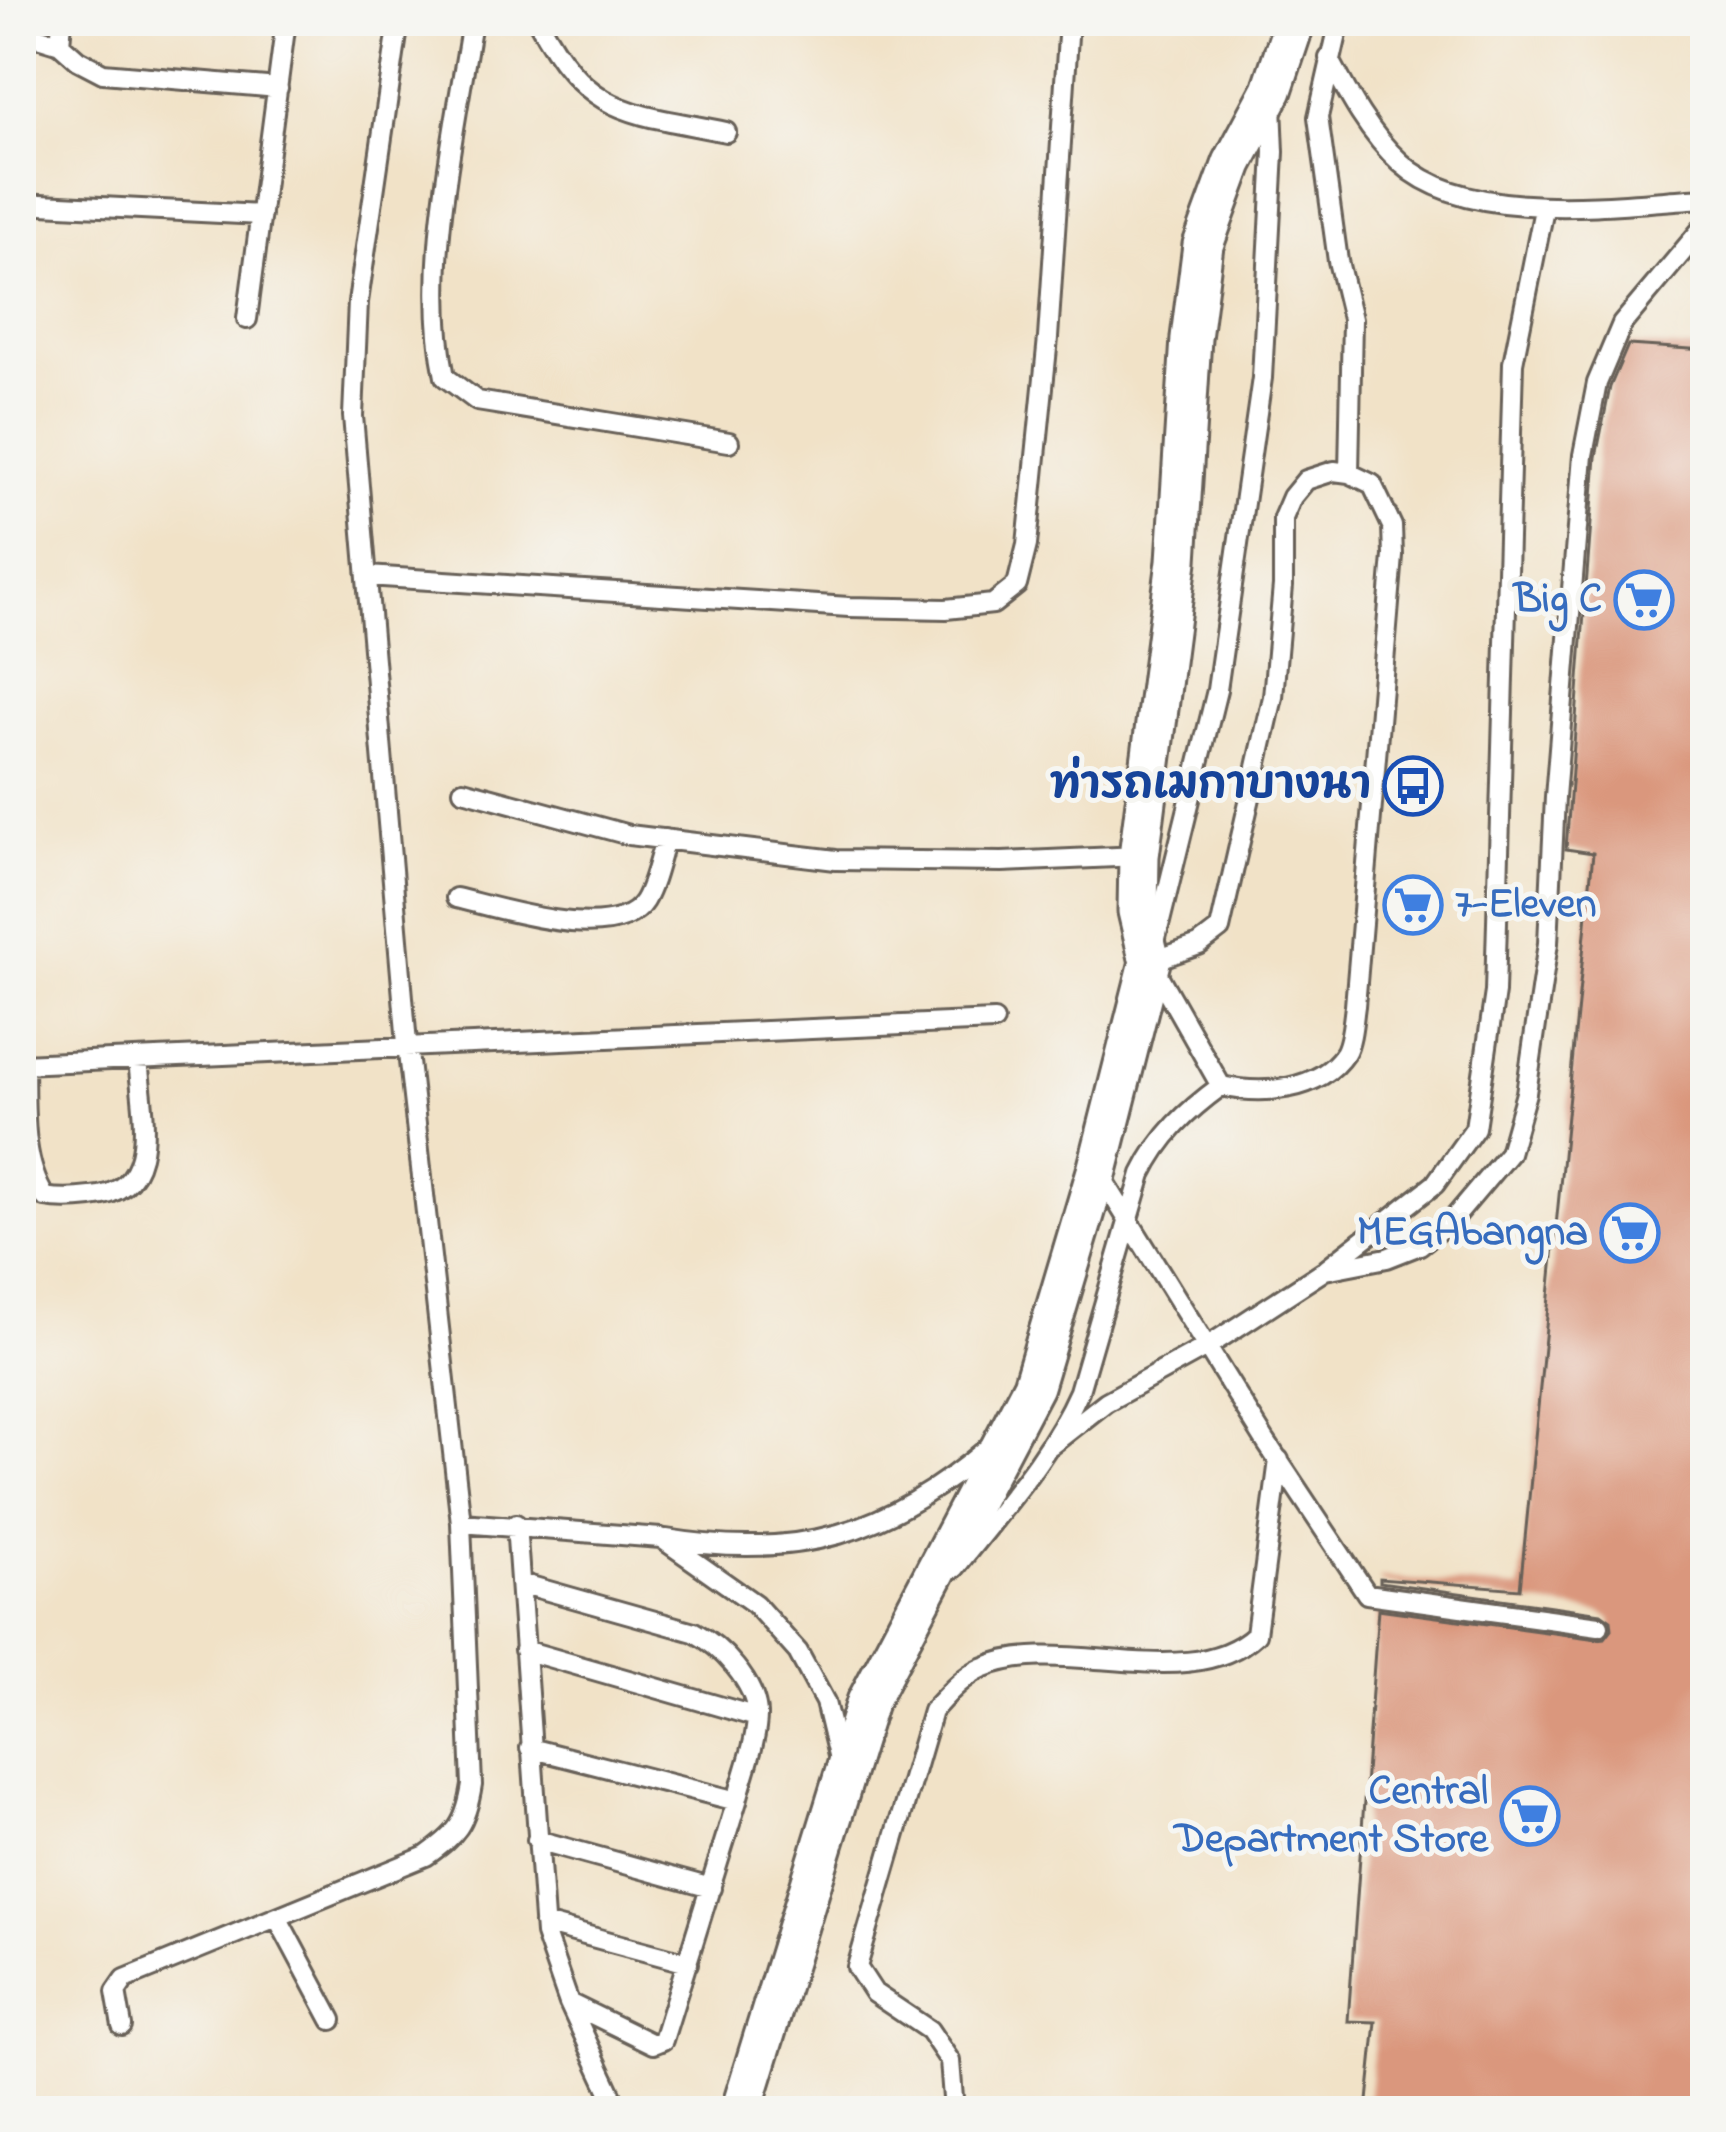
<svg xmlns="http://www.w3.org/2000/svg" width="1726" height="2132" viewBox="0 0 1726 2132" font-family="'Indie Flower','Playpen Sans Thai',sans-serif">
<style>
.building{fill:#da977d}
.lines{fill:none;stroke-linecap:round;stroke-linejoin:round}
.lane-casing{stroke:#676158;stroke-width:24}
.street-casing{stroke:#676158;stroke-width:45}
.lane{stroke:#fff;stroke-width:18}
.street{stroke:#fff;stroke-width:39}
.labels{text-anchor:middle;dominant-baseline:central;stroke-width:10;stroke-linejoin:round;paint-order:stroke}
.shop-label{font-size:42px;font-weight:bold;fill:#366cbe;stroke:#f6f6f2;text-anchor:end}
.transit-label{font-size:42px;font-weight:bold;fill:#164399;stroke:#f6f6f2;text-anchor:end}
</style>
<rect width="100%" height="100%" fill="#f6f6f2"/>
<filter id="ink" filterUnits="userSpaceOnUse"><feTurbulence type="fractalNoise" baseFrequency=".00833" numOctaves="2"/><feDisplacementMap in="SourceGraphic" scale="24" xChannelSelector="R" yChannelSelector="G"/><feConvolveMatrix kernelMatrix="1 2 1 2 8 2 1 2 1" color-interpolation-filters="sRGB"/></filter>
<filter id="wash" filterUnits="userSpaceOnUse"><feTurbulence type="fractalNoise" baseFrequency=".004" numOctaves="4" result="noise"/><feDisplacementMap in="SourceGraphic" scale="48" xChannelSelector="R" yChannelSelector="G"/><feGaussianBlur stdDeviation="2.7" result="paint"/><feColorMatrix in="noise" values="0 0 0 0 0 0 0 0 0 0 0 0 0 0 0 0 0 1.4 0 .05"/><feComposite in="paint" operator="in"/></filter>
<g filter="url(#wash)">
<rect width="100%" height="100%" fill="#f1e2c7"/>
<g id="blocks">
<path class="building" d="M1628,345l77,5v1761h-338l9,-89 -28,-1 30,-412 219,30 8,-1 7,-9 -1,-9 -10,-7 -221,-31v-4l140,11 73,-736 -27,-4 30,-392 14,-70z"/>
</g>
</g>
<g filter="url(#ink)">
<use href="#blocks" fill-opacity="0" stroke="#676158" stroke-width="3"/>
<g class="lines">
<defs>
<path id="lane" d="M472,21c-17,110 -50,247 -27,356l32,24 252,41
M538,21c51,96 91,91 188,111
M1340,21l-22,96 20,144 14,58 -3,154
M21,32l39,12 2,-23
M60,44l18,16 25,13 175,15
M1329,58c20,38 40,76 72,105 69,63 218,40 304,35
M21,203l240,12
M247,319l39,-298
M367,576l482,31 97,2 47,-5 24,-19 10,-40 21,-207 21,-317
M463,790l166,45 207,25 166,2 137,-6
M456,898c40,9 160,49 188,3 10,-17 15,-42 21,-62
M1155,942l62,-252 45,-312 12,-226 -2,-47
M1150,962l49,-17 21,-16 53,-232 10,-111v-68l9,-21 14,-17 28,-9 15,2 23,11 20,42 1,30 -38,450c-2,13 -3,35 -10,47 -26,39 -83,42 -124,33l-67,-118
M21,1064l973,-43
M24,1064c1,42 -3,96 21,133 16,3 30,2 46,0 72,-6 51,-86 47,-138
M1099,1173l167,269 101,152 232,32
M1327,1268l108,-84 40,-56 20,-136 18,-629 31,-154
M1051,1445l55,-43 102,-56 117,-76 62,-12 33,-13 35,-28 54,-64 17,-60 22,-150 7,-146 28,-342 14,-72 25,-59 83,-99
M461,1523l200,15 94,66 43,48 27,50 14,58
M516,1524l29,410 24,69 50,108
M666,1539c132,22 222,-5 323,-92
M955,1568c44,-57 95,-111 124,-177l63,-217c19,-39 45,-63 79,-88
M520,1583l174,49c27,14 62,51 63,83 0,27 -14,60 -20,86
M524,1650l233,67
M530,1748l207,53 -74,239 -10,4 -84,-41
M537,1840l174,48
M277,1917l55,103
M544,1924l144,39
M122,2026l-6,-34 9,-13 301,-123c31,-22 40,-32 46,-71l-11,-262 -54,-479 -54,-628 5,-114 41,-281
M954,2111l-4,-50 -21,-31 -55,-37 -17,-26 75,-256c15,-16 30,-34 50,-43 79,-36 207,29 274,-34l23,-174"/>
<path id="street" d="M741,2111l126,-409 166,-316 64,-215 53,-209 -12,-51 1,-55 38,-295 14,-223 12,-93 30,-82 39,-73 23,-69"/>
</defs>
<use href="#lane" class="lane-casing"/>
<use href="#street" class="street-casing"/>
<use href="#lane" class="lane"/>
<use href="#street" class="street"/>
</g>
</g>
<defs>
<symbol id="supermarket-ring" viewBox="-11 -11 22 22"><circle r="9.5" fill="#f6f6f2" stroke="#3f7fe0" stroke-width="1.5"/><path d="M-6-5.5h2.5l.6 2H6L4.5 2H-2.5L-4.4-4H-6ZM-1.5 3.2a1.3 1.3 0 1 0 .1 0ZM3 3.2a1.3 1.3 0 1 0 .1 0Z" fill="#3f7fe0"/></symbol>
<symbol id="bus-ring" viewBox="-11 -11 22 22"><circle r="9.5" fill="#f6f6f2" stroke="#1a4fb4" stroke-width="1.5"/><path d="M-5-6H5V4H4V6H2V4H-2V6H-4V4H-5ZM-3.5-4V0h7V-4ZM-3.5 1.2v1.5H-2V1.2ZM2 1.2v1.5H3.5V1.2Z" fill="#1a4fb4"/></symbol>
</defs>
<g fill-rule="evenodd">
<use href="#supermarket-ring" x="1611" y="567" width="66" height="66"/>
<use href="#bus-ring" x="1380" y="753" width="66" height="66"/>
<use href="#supermarket-ring" x="1380" y="872" width="66" height="66"/>
<use href="#supermarket-ring" x="1597" y="1200" width="66" height="66"/>
<use href="#supermarket-ring" x="1497" y="1783" width="66" height="66"/>
</g>
<g class="labels">
<g class="shop-label">
<text x="1602" y="600">Big C</text>
<text x="1455" y="905" text-anchor="start">7-Eleven</text>
<text x="1588" y="1233">MEGAbangna</text>
<text x="1488" y="1792">Central<tspan x="1488" dy="48">Department Store</tspan></text>
</g>
<g class="transit-label">
<text x="1371" y="786">ท่ารถเมกาบางนา</text>
</g>
</g>
<rect width="1726" height="2132" fill="none" stroke="#f6f6f2" stroke-width="72"/>
</svg>
